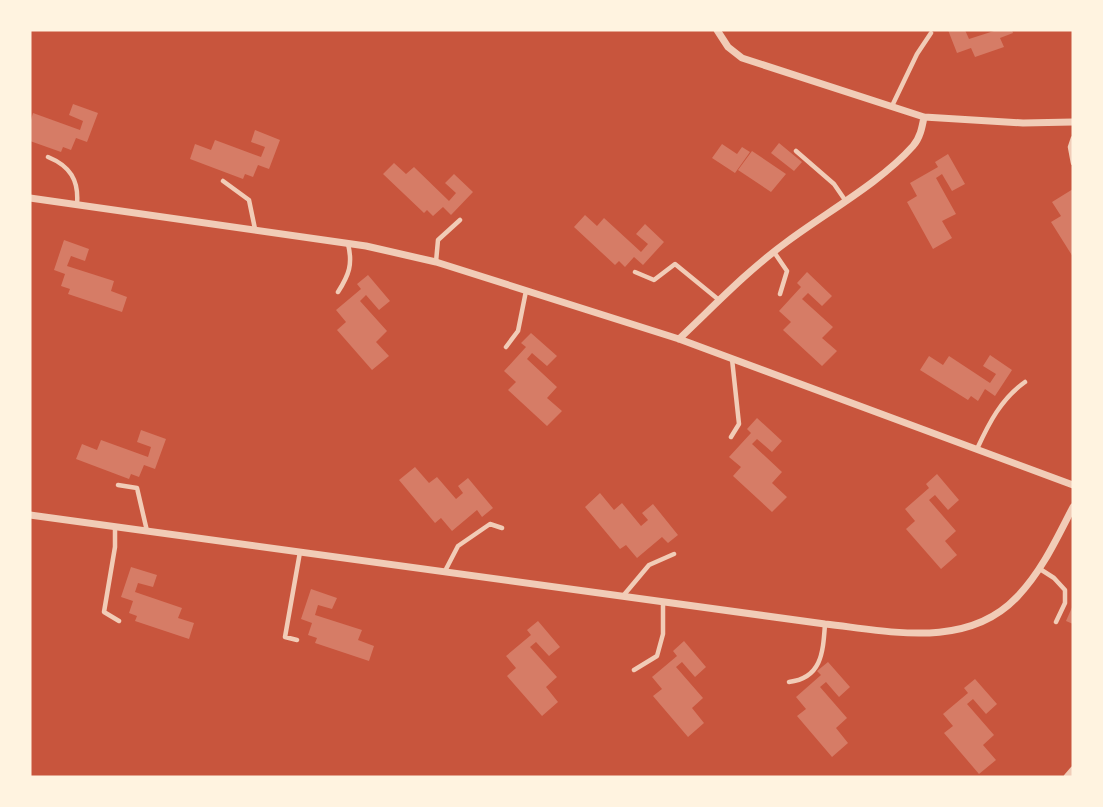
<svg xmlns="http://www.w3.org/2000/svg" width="1103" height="807" viewBox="0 0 1103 807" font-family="Arial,sans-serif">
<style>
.building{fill:#d67c66}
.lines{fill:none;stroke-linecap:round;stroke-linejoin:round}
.service{stroke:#f1ccb7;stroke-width:4.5}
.minor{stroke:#f1ccb7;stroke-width:7}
</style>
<rect width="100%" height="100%" fill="#c8553d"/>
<path class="building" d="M948,30h17l4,9 28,-9h15l1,3 -13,5 4,9 -29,10 -4,-9 -14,5z
M73,104l25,9 -11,29 -11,-4 -5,12 -8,-3 -2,5 -31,-11v-18l3,-10 47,17 3,-9 -14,-6z
M255,130l25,10 -11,29 -11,-4 -5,12 -8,-3 -2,5 -53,-20 5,-15 16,6 4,-10 46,17 4,-10 -14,-5z
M779,143l23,19 -8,9 -23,-18z
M722,144l15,10 5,-7 8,5 -15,21 -23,-15z
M752,151l34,23 -15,18 -33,-22z
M948,154l17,30 -13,7 -10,-17 -6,4 20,36 -14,7 10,17 -19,11 -26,-47 10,-6 -7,-13 28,-16 -3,-5z
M394,163l12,11 8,-7 35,34 7,-8 -11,-10 9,-9 19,18 -22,23 -8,-8 -10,9 -6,-6 -3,3 -41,-39z
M1073,189v68l-22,-35 10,-6 -9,-14z
M585,215l12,11 7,-8 37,34 7,-8 -12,-10 9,-10 19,18 -21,23 -9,-8 -9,10 -6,-6 -4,4 -41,-38z
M64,240l25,9 -4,12 -14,-5 -4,10 47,15 -3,10 16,6 -5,15 -54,-18 2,-5 -9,-3 4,-12 -11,-4z
M807,272l25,24 -10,10 -14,-13 -6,6 31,28 -11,11 15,13 -15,15 -39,-36 8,-8 -12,-11 22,-24 -4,-4z
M368,275l22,26 -11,9 -13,-15 -6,6 27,30 -11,11 13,14 -17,14 -35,-40 9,-8 -10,-12 25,-21 -4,-5z
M531,333l26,23 -10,10 -15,-13 -5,6 30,28 -10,11 15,13 -15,15 -39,-36 8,-8 -12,-11 22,-24 -5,-4z
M990,355l22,15 -17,26 -10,-7 -7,12 -7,-5 -3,4 -48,-30 9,-14 14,9 6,-9 41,27 6,-9 -13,-8z
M757,418l25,23 -10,11 -15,-13 -5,5 30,28 -10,11 15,14 -15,15 -39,-36 8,-9 -12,-10 22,-24 -4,-4z
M141,430l25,9 -11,30 -11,-4 -5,12 -8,-3 -2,5 -53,-20 6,-15 15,6 4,-10 47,17 3,-10 -14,-5z
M415,467l14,16 8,-6 19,22 7,-6 -5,-7 10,-8 25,30 -11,9 -5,-7 -25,21 -11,-13 -6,5 -36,-43z
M937,474l22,26 -11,10 -13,-15 -6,5 27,31 -11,10 12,14 -16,14 -35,-40 9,-8 -10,-12 24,-21 -3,-4z
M600,493l14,17 8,-7 19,23 7,-6 -6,-7 11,-9 25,31 -10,8 -6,-6 -25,21 -11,-13 -6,4 -35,-42z
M131,567l26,8 -4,12 -15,-4 -3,9 47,16 -4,10 16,5 -5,16 -54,-18 2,-5 -8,-3 4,-12 -12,-4z
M311,589l26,9 -5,11 -14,-4 -3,10 47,15 -4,10 16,6 -5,15 -54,-18 2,-5 -9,-3 4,-12 -11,-4z
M1073,605v19l-7,-3z
M538,621l22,26 -11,9 -13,-14 -6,5 27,30 -11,10 12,15 -16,14 -35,-40 9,-8 -10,-12 25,-21 -4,-5z
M684,641l22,26 -11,10 -13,-15 -6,5 27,31 -11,10 12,15 -16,14 -35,-41 9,-7 -10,-12 25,-21 -4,-5z
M828,662l22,25 -11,10 -13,-15 -6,5 27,31 -11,10 12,15 -16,14 -35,-41 9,-7 -10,-12 25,-22 -4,-4z
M975,679l22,25 -11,10 -13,-15 -6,5 27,31 -11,10 13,15 -17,14 -35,-41 9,-7 -10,-12 25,-21 -4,-5z"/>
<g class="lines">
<path class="service" d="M892,106l25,-52 14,-21
M1073,138l-3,9 3,16
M796,151l38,33 11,16
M48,157c22,9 31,23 29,47
M223,181l26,19 6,29
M774,252l13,19 -7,23
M436,262l2,-22 22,-20
M635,272l19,8 21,-16 44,36
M338,292c11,-17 15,-28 10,-48
M506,347l12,-16 8,-40
M731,437l8,-13 -7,-65
M977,449c12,-26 24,-50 48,-67
M118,485l19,3 10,43
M115,527v20l-11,65 15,9
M1040,569l14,9 11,12v13l-9,19
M445,571l13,-25 32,-22 12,4
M623,596l26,-31 25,-11
M297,640l-12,-3 15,-85
M634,670l23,-14 6,-22v-32
M789,682c33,-4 34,-30 36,-58"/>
<path class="minor" d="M717,30l11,17 14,11 182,59 99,6 50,-1
M30,198l336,48 70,16 243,77 394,146
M679,339c35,-33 69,-69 109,-98 39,-29 93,-59 125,-95 7,-8 9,-18 11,-29
M30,515l795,109c64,7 142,26 192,-27 25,-26 40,-59 56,-90
M1067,777l6,-7"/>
</g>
<rect width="1103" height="807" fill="none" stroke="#fff3e0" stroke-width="63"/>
</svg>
